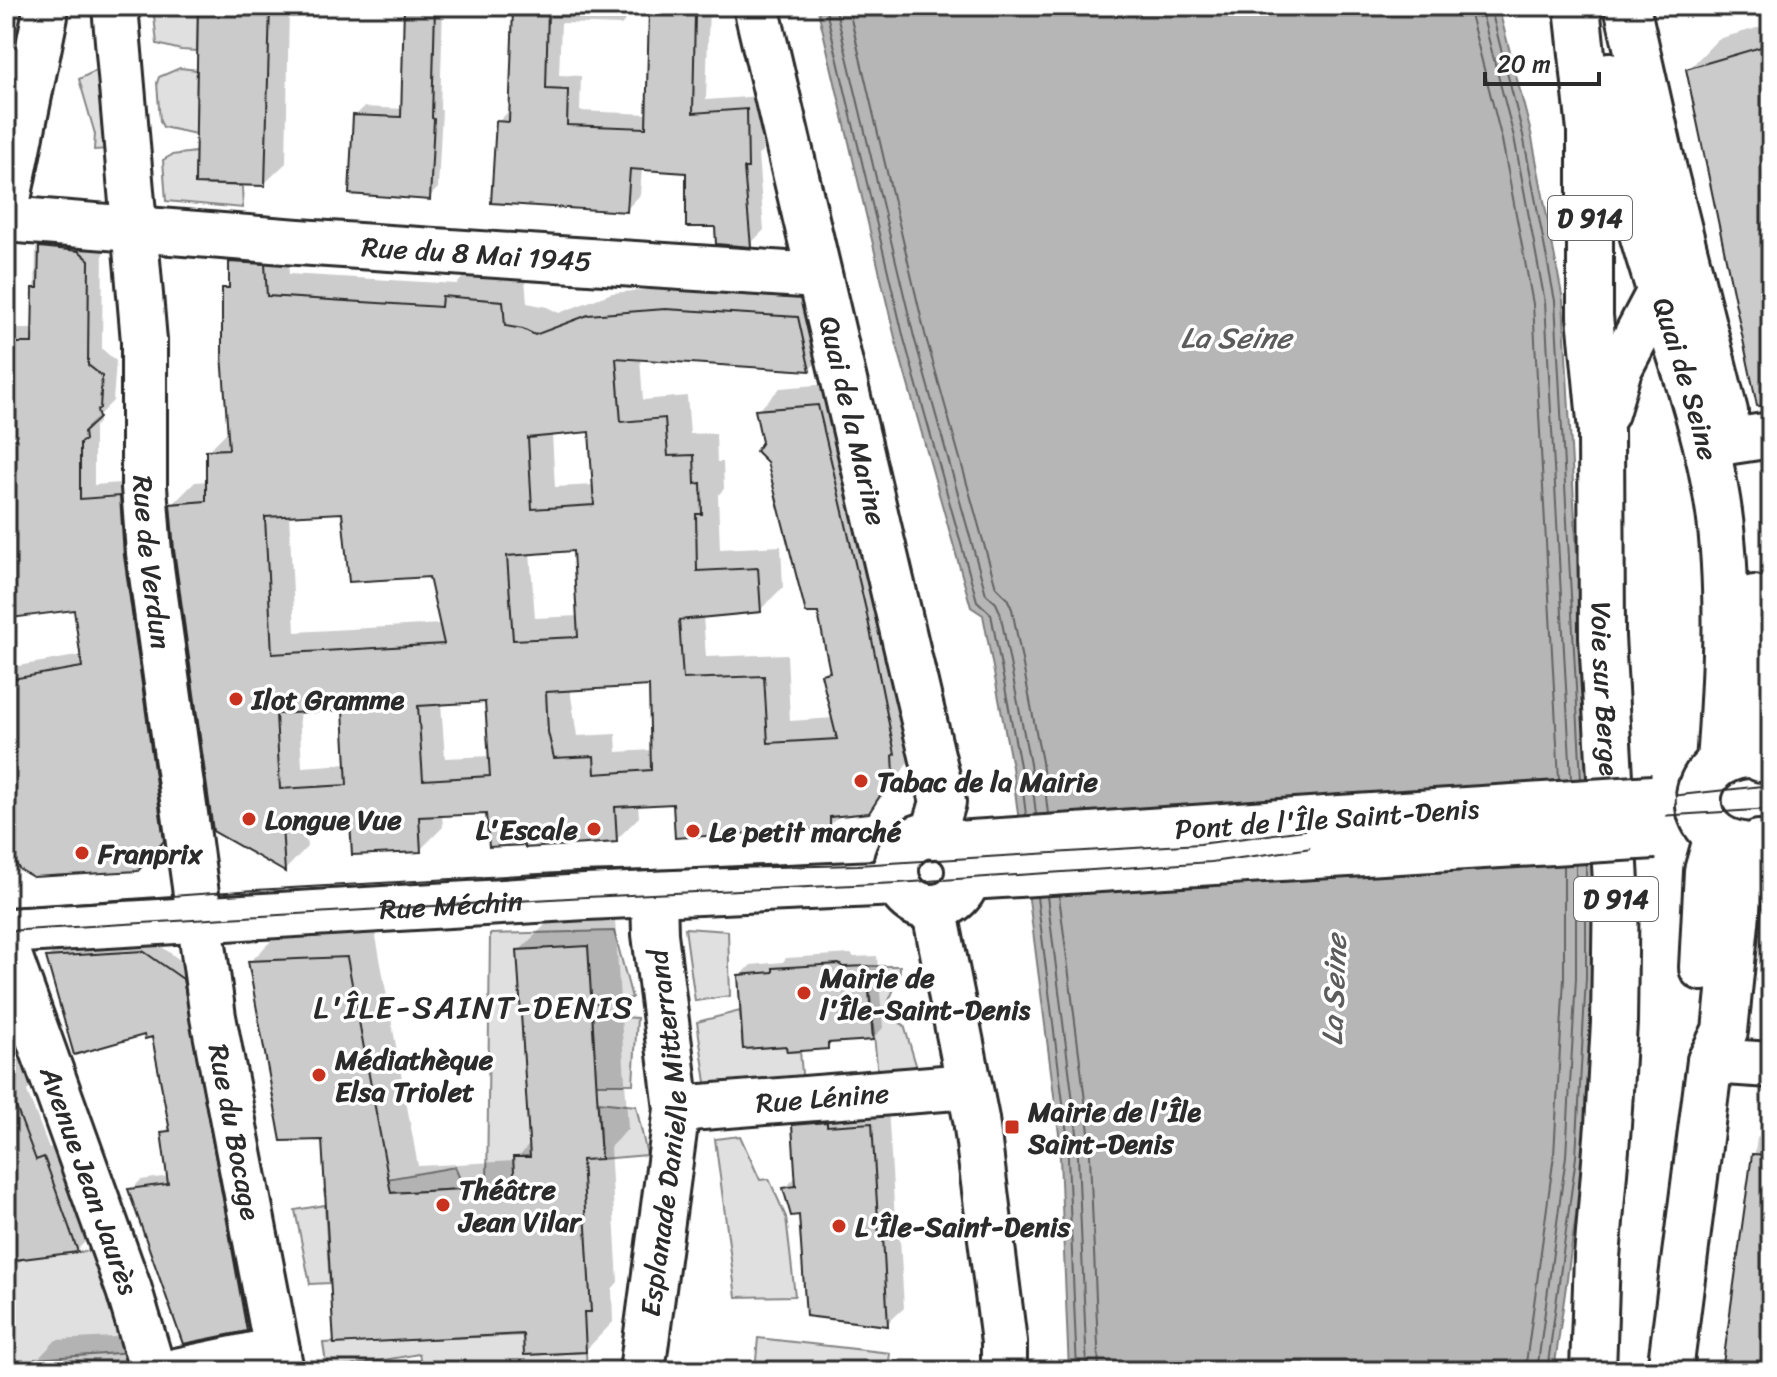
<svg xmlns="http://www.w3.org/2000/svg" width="1777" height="1377" viewBox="0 0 1777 1377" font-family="Sriracha,sans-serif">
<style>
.green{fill:#e0e0e0;stroke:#868686;stroke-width:2}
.water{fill:#b6b6b6;stroke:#7e7e7e;stroke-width:2}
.shadow{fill:#0003;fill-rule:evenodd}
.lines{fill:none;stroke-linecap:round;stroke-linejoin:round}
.shore{stroke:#636363;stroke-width:2}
.building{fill:#cbcbcb;stroke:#2b2b2b;stroke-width:2;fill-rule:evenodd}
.minor-casing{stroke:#2b2b2b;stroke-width:50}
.major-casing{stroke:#2b2b2b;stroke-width:50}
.minor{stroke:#fff;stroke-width:44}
.major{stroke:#fff;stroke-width:44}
.tram{stroke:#2b2b2b;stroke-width:2}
.major-bridge-casing{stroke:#2b2b2b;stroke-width:50;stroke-linecap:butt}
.major-bridge{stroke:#fff;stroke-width:44}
.poi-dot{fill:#c8321e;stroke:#fff;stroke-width:3}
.labels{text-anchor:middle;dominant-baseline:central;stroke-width:7;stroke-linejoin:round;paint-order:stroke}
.shield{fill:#fff;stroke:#6b6b6b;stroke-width:2}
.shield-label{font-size:26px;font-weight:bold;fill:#2b2b2b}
.street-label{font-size:28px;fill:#2b2b2b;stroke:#fff}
.poi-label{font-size:28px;font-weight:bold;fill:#2b2b2b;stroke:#fff;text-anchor:start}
.water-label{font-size:30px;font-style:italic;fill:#5c5c5c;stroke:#fff}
.quarter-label{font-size:32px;letter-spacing:2px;fill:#2b2b2b;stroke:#fff}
</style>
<rect width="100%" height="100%" fill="#fff"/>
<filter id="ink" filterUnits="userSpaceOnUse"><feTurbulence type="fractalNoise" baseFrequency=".0125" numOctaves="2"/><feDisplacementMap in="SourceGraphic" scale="16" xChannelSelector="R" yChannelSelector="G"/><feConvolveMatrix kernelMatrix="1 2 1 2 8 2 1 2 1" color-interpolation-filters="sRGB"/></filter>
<g filter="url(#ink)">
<path class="green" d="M153,6h45l-1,45 -16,-1 -24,-6z
M105,66l5,83 -16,1 1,-16 -16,-55z
M180,68l17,2 -1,64 -33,-7 -3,-6 -3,-38 2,-6z
M196,152l-1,32 47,2 1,22 -77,-7 -3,-41 9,-5z
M685,928l43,3 2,65 -35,5z
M614,931l18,67 -41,6 -61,152 -14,1 -1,29 -28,2 3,-254z
M867,966h33c1,14 -11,29 -13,43l6,10 11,6 12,40 -4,9 -34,1z
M740,1011l3,38 43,-3 1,6 13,-1 3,34 -96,4 -10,-67z
M592,1015l45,3 -4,66h-37z
M598,1102l38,4 11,49 -46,4z
M740,1136l20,44 9,-1 17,38 9,79 -59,1 -21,-158z
M455,1167l9,22 -139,7 -1,-6z
M325,1205l5,78 -20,1 -15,-74z
M98,1250l34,102 -97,7v12h-29v-106l19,-7z
M523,1335l4,20 59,-3 1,19h-164l-4,-17 -92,16 -4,-27z
M758,1338l132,15 -2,18h-133z"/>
<path class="water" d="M817,6h681l33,127 32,167 31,569v109l-10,180 -30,213h-485l-10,-237 -47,-367 -29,-152 -12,-8 -75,-265z"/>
<path class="shadow" d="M201,6h88l-3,157 -22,21z
M408,6h35l-3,104h2l-4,78 -9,9 -74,-81 9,-9 39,2z
M518,6h117v4l-14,15 -60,-2 -2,52 22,1 -1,35 68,3 3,-102 6,-6h52l-3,94 55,-4 1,56 -4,3 6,75 -14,14 -33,-19 -29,-54 -46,-3 -2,27 -14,15 -128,-88 14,-14 3,-98z
M1771,24v369l-83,-323 30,-31z
M52,233l51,12 -1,104 14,12 -3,40 -14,14v7l-5,5v58l40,-3 44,342 -40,45 -132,-28v-173l76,-13 -6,-47 -70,9v-288h28l2,-81z
M254,240l33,2 2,32 168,10 9,-10 59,5 2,24 20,4 12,6 53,-20 77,-7 131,9 12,51 -22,23 -170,-11 3,42 44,-4 3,38 26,-1 1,29h6l1,27 -6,6 2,54 61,-3 2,41 -23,23 -57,6 3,41 81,-3 3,67 44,-3 -11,-43 8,-8 -11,-56 -55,-168 -7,-32 22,-23 61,-5 75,367 -25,38 -23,23 -27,3 -12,12 -154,-25 -37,3 1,13 -23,23 -128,-28 -46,2 1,13 -23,23 -68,-32 -47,4 2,25 -22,23 -113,-365 23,-23 13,-1v-30l21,-21 -5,-141 7,-7v-19zM591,430l4,55 -40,2 -3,-53zM344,511l86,64 11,49 -146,8 -6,-118zM575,549l4,67 -44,2 -5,-66zM650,684l2,66 -35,2 -1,-18 -39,2 -7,-47zM487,700l3,56 -45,2 -4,-55zM345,708l3,56 -46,3 -3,-56z
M1771,451v68l-12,-56z
M615,919l13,210 -18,18 8,135 -6,7 1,33 -27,28 -61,-18 -201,-194 -74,-176 28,-28 97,-3 43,235 98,-5 15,-19 -12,-191 28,-28z
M154,941l38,28 65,349 -11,11 -115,-139 10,-10 28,-4 -5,-43 7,-8 -18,-91 -105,-77 11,-10z
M851,954l3,3 23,-1 6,72 -11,11 -38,2 -7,6 -39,-4 -48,-67 11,-11 32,-3 3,-4z
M24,1050l12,33 -9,8 22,57 8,-3 33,92 -13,13 -68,8 -3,4v-205z
M888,1107l7,113h4l5,88 -17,16 -87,-111 -15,-25 13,-13 -4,-49 17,-17z
M1771,1124v247h-47l33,-233z
M133,1336l1,35h-128v-9l30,-1 20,-21z"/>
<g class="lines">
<path class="shore" d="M825,6l79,333 73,262 14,13 29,152 6,49
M835,6l79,331 72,257 10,9 4,9 30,152 6,50
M848,6l77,328 71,253 11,11 5,11 30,153 6,52
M1468,6l34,134 31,164 26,476
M1480,6l34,131 31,165 26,477
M1490,6l33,129 32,166 26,478
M1047,896l30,237 10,238
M1059,896l30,236 10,239
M1037,897l30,237 10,237
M1525,1371l29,-216 10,-177v-113
M1537,1371l29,-215 10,-178v-113
M1547,1371l29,-214 10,-179v-114"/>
</g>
<path class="building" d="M198,6h72l-5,180 -70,-2z
M404,7l31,1 -3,110 2,1 -4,81 -81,-6 4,-79 48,2z
M513,9l35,1 -2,79 22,1 -1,35 79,3 3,-117 46,2 -2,100 54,-4 1,59h-4l7,79 -35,-3 -1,-17h-29v-54l-56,-4 -3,43 -136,-9 5,-82 13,1z
M1771,44v361l-14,1 -71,-337z
M39,247l40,4 10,9 -1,105 14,11 -2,32 -3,2 2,8 -15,14 1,8 -5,3v56l40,-3 4,60 40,285 -26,30 -105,6 -14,-8 -13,-24v-165l76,-13 -8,-57 -63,8 -2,-14h-3v-97l5,8v-105h3v-67h18l1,-55h5z
M229,262l36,2 2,32 174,11 1,-11 61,5 2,25 18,3 12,6 53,-20 77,-6 133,8 12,54 -194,-13 5,64 44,-4 3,38 26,-1 1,29 6,-1 1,31h-6l1,57 61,-3 3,44 -82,8 4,59 81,-3 4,67 69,-4 -16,-65 9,-2 -12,-59h-12l-39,-151 -11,-11 6,-9 -7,-32 63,-5 48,205 29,144 -2,1 1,19 -25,39 -39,4v11l-155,10 -2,-34 -58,3 2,35 -92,6v-3l-36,2 -3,-33 -67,3 2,35 -69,3 -2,-34 -68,5 3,46 -72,-41 -39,-281 -4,-46 36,-3v-51l23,-1 -7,-95v-66h7zM589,432l5,73 -62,4 -4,-71zM342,513l7,69 80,-5 15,67 -172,10 -7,-137zM573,551l5,86 -65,3 -6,-84zM649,686l2,84 -56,4 -1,-18 -40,2 -6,-26 -2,-40zM485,702l5,74 -67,4 -5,-74zM343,710l4,75 -67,4 -4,-75z
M588,946l13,213 -19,1 9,152h-7l2,40 -62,3 -1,-21 -189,10 -12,-204 -41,1 -33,-180 99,-4 44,236 124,-7 -2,-29h17l-13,-207z
M143,951l40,28 64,352 -64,13 -55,-155 40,-5 -7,-52 9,-1 -18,-94 -7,2 -1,-4 -70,20 -28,-98z
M839,964l4,3 24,-1 6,74 -45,3v6l-41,3 -1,-6 -43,3 -5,-74 35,-3v-4z
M9,1088l27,72 8,-3 34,95 -72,9v-172z
M827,1122v4l45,-3 7,113h4l5,90 -82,-10 -7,-101 -8,1 -8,-28 13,-2 -4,-61z
M1752,1154l19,1v216h-49z"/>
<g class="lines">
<defs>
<g id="minor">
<path id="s1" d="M115,6l29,335v146l5,66 64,464 68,354"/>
<path id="s2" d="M756,6l187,796 -10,34"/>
<path d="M6,209l39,-193v-10"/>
<path id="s3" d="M6,219l292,23 520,34"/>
<path d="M1732,441l39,-6"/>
<path d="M934,907l42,212 28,223v29"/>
<path id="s4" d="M6,947l123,343 24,81"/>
<path d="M1710,1061l61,4"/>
<path id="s5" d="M677,1109l292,-23"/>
<path d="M176,1371l101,-21"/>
<path id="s6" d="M642,1371l35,-262 -22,-175 -1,-40"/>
</g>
<g id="major">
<path id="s7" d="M1577,6l13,125v185l11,115 1,206 14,245 -2,141 -6,102 -11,132 -4,114"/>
<path d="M1627,6l37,164 61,242"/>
<path id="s8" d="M1609,75c15,51 19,104 32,155 26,92 65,188 78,282 11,80 6,170 0,250"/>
<path d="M1606,413l13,-44 40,-76 3,-15"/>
<path d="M1754,598v119l7,42"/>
<circle cx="932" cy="871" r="36"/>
<path d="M956,844l369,-25"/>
<path d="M1743,845c-61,-8 -58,-84 3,-90"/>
<path d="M968,877l363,-22"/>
<path d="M6,931l580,-34 312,-14"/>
<path d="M1702,968l5,-97 10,-35"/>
<path d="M1670,1371l40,-310 15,-30 16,-157 3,-10 15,-21"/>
</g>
</defs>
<use href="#minor" class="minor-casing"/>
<use href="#major" class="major-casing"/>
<use href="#minor" class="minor"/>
<use href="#major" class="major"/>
<g class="tram">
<path d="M6,908l249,-18 321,-18 282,-7 342,-21 254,-34 199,-12 118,-13"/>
<path id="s9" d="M6,931l580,-34 312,-14 313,-21 238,-33 322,-20"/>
</g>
<defs>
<path id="major-bridge" d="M1325,819l328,-21
M1331,855l324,-19"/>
</defs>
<use href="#major-bridge" class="major-bridge-casing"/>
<use href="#major-bridge" class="major-bridge"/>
</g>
</g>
<g class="poi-dot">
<circle cx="236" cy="699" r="8"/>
<circle cx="861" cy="781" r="8"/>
<circle cx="249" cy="819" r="8"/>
<circle cx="594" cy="829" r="8"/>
<circle cx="693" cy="831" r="8"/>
<circle cx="82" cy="853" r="8"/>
<circle cx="804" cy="993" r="8"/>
<circle cx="319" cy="1075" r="8"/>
<rect x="1004" y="1119" width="16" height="16" rx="4"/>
<circle cx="443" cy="1205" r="8"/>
<circle cx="839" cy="1226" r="8"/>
</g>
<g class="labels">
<g class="shield">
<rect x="1548" y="196" width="84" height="44" rx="6"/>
<rect x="1574" y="877" width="84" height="44" rx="6"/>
</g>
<g class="shield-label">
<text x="1590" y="218">D 914</text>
<text x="1616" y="899">D 914</text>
</g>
<g class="street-label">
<text stroke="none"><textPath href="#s3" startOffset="472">Rue du 8 Mai 1945</textPath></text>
<text stroke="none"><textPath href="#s8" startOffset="314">Quai de Seine</textPath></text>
<text stroke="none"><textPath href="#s2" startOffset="426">Quai de la Marine</textPath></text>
<text stroke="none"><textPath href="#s1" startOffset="558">Rue de Verdun</textPath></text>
<text stroke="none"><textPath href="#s7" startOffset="684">Voie sur Berge</textPath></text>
<text transform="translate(1327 819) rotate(-4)">Pont de l'Île Saint-Denis</text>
<text stroke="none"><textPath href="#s9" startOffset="446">Rue Méchin</textPath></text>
<text stroke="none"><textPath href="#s5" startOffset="146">Rue Lénine</textPath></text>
<text stroke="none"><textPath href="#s1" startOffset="1134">Rue du Bocage</textPath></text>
<text stroke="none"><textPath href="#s6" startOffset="240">Esplanade Danielle Mitterrand</textPath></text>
<text stroke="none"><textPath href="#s4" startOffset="248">Avenue Jean Jaurès</textPath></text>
</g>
<g class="poi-label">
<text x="252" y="699">Ilot Gramme</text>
<text x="877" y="781">Tabac de la Mairie</text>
<text x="265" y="819">Longue Vue</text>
<text x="578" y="829" text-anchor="end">L'Escale</text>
<text x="709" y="831">Le petit marché</text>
<text x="98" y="853">Franprix</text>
<text x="820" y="977">Mairie de<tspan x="820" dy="32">l'Île-Saint-Denis</tspan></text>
<text x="335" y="1059">Médiathèque<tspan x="335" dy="32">Elsa Triolet</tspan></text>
<text x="1028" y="1111">Mairie de l'Île<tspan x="1028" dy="32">Saint-Denis</tspan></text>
<text x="459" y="1189">Théâtre<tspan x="459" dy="32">Jean Vilar</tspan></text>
<text x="855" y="1226">L'Île-Saint-Denis</text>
</g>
<g class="water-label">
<text x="1236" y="338">La Seine</text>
<text transform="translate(1334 990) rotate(-88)">La Seine</text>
</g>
<g class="quarter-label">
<text x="474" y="1007">L'ÎLE-SAINT-DENIS</text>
</g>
</g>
<rect width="1777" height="1377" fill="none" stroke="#fff" stroke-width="32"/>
<rect x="16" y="16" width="1745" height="1345" fill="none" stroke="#2b2b2b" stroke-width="3" filter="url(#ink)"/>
<path d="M1485 72v12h114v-12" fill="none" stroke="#2b2b2b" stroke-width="4"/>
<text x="1497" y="72" font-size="24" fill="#2b2b2b" stroke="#ffffff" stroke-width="6" paint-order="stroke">20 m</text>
</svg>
